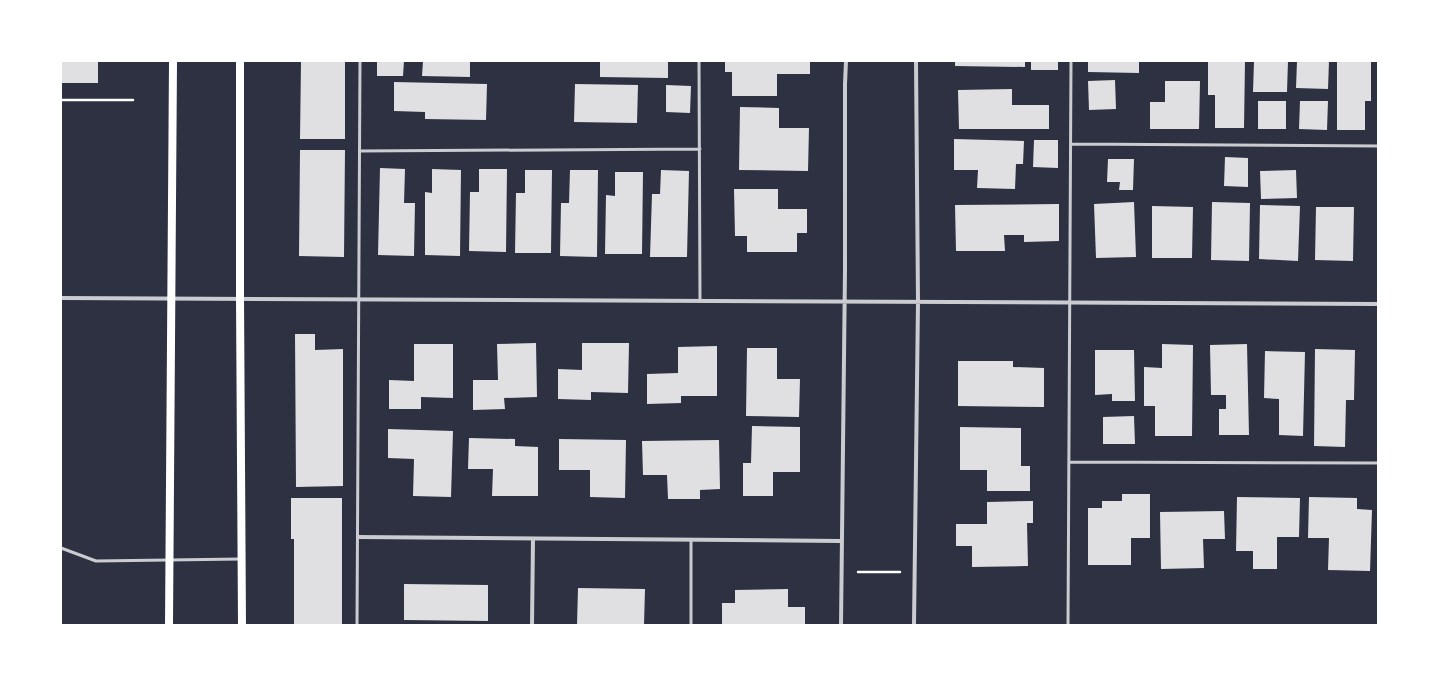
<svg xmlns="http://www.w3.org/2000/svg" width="1439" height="686" viewBox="0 0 1439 686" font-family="'Fira Sans Condensed',sans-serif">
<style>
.building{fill:#e0e0e3}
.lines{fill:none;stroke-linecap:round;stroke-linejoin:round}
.path{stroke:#fff;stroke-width:2.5}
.service{stroke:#caccd0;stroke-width:3}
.minor{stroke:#caccd0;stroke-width:4}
.secondary{stroke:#fff;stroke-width:8}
</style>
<rect width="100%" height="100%" fill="#2d3142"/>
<path class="building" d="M61,61h37v22h-37z
M301,61h44v78h-45z
M377,61h27l-1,15h-26z
M423,61h47v16l-48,-1z
M600,61h68v17l-68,-1z
M725,61h85v13h-33v22h-45v-24h-7z
M955,61h70v6l-70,-1z
M1031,61h27v9h-27z
M1088,61h51v12l-51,-1z
M1208,61h37l-1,67h-29v-33h-7z
M1254,61h34l-1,31h-34z
M1297,61h32l-1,28 -32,-1z
M1337,61h34v40h-6v29h-28z
M1115,80l1,29 -27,1 -1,-29z
M1165,81h35l-1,48h-49v-27h15z
M394,82l93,2 -1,36 -61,-1v-7l-31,-1z
M575,84l63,1 -1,38 -63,-1z
M666,85l25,1 -1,27 -24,-1z
M1012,89v16h37v24h-90l-1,-39z
M1258,101h28v28h-28z
M1300,101h28l-1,29 -28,-1z
M740,107l39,1v20h30l-1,43 -69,-1z
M954,139l70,2 -1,23h-7l-1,25 -38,-1 1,-18h-24z
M1034,140h24v28l-25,-1z
M300,150h45l-1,107 -45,-1z
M1225,157l23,1v29l-24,-1z
M1108,159h26l-1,31h-14l1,-8h-13z
M380,168l25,1 -1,34h11l-1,53 -36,-1z
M432,169l29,1 -1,86 -35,-1v-63l7,1z
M479,169h28l-1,83 -37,-1 1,-59h9z
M525,170h27l-1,83h-36l1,-60h9z
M570,170h28l-1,87 -37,-1 1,-53h8z
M661,170l28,1 -2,86h-37l2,-63h8z
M1296,170l1,28 -36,1 -1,-28z
M615,172h28l-1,82h-37l1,-59 9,1z
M734,189h44v20h29v24h-10v19h-50v-16h-12z
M1134,202l2,55 -40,1 -2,-54z
M1212,202l38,1 -1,58 -38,-1z
M1059,204v37l-35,1v-7h-20l1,16h-49l-1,-46z
M1260,205l40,1 -2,55 -39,-2z
M1152,206l41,1 -1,51h-40z
M1316,207h38l-1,54 -38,-1z
M295,334h20v16l28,-1v137l-47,1z
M536,343l1,54 -33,1 1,11 -32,1v-30h25l-1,-36z
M582,343h47l-1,50 -37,-1v8l-33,-1v-30l24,1z
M414,344h39v54l-32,-1v12h-32v-29l25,1z
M1162,344l31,1 -1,91h-37v-30h-11v-39l18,1z
M1247,344l2,91h-30v-26h7v-14h-15l-1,-50z
M717,346v50h-36v7l-34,1v-30l31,-1v-26z
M747,348h30v31h23l-1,38 -53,-1z
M1315,349l40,1 -1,50h-8l-1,47 -31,-1z
M1095,350h39l1,51h-23v-7l-17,1z
M1265,351l40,1 -2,84 -24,-1v-36l-15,-1z
M958,361h55v6l31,1v39l-86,-1z
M1134,416l1,28h-32v-27z
M752,426l48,1v45h-27v24h-30v-33h8z
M960,427l61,1v38h9v25h-43v-21h-27z
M388,429l65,2 -2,66 -38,-1 1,-37 -26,-1z
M469,438l46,1v7l23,1v49h-46l1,-27h-25z
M559,439l67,1 -1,58 -35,-1v-27h-31z
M719,440l1,49 -20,1v9h-32l-1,-24h-24l-1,-34z
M1122,494h28v44h-19v27h-43v-57h14v-7h20z
M1237,497l63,1 -1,39h-22v32h-24v-18h-17z
M1309,497l48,1v11l15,1 -2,61 -42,-1 1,-32h-21z
M291,498h51v127h-48v-86h-3z
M1033,501v22h-6l1,43 -56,1v-21h-16v-22h31v-22z
M1224,511l1,28h-22l1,29 -43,1 -1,-57z
M404,584l84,1v36l-84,-1z
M578,588l67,1 -1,36h-67z
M788,589v18h17v18h-83v-22h13v-13z"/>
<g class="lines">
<path class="path" d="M61,100h72
M858,572h42"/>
<path class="service" d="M699,61l1,240
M1071,144l307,2
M360,151l340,-2
M1069,462l309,1
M61,548l35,13 145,-2
M357,625l3,-564
M691,625v-85
M1068,625l3,-564"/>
<path class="minor" d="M61,298l1317,6
M358,537l483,4
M532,625l1,-86
M841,625l4,-356v-185l1,-23
M914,625l4,-323 -2,-241"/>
<path class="secondary" d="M240,61v237l2,327
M169,625l4,-564"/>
</g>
<rect width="1439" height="686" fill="none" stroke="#ffffff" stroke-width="124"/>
</svg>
